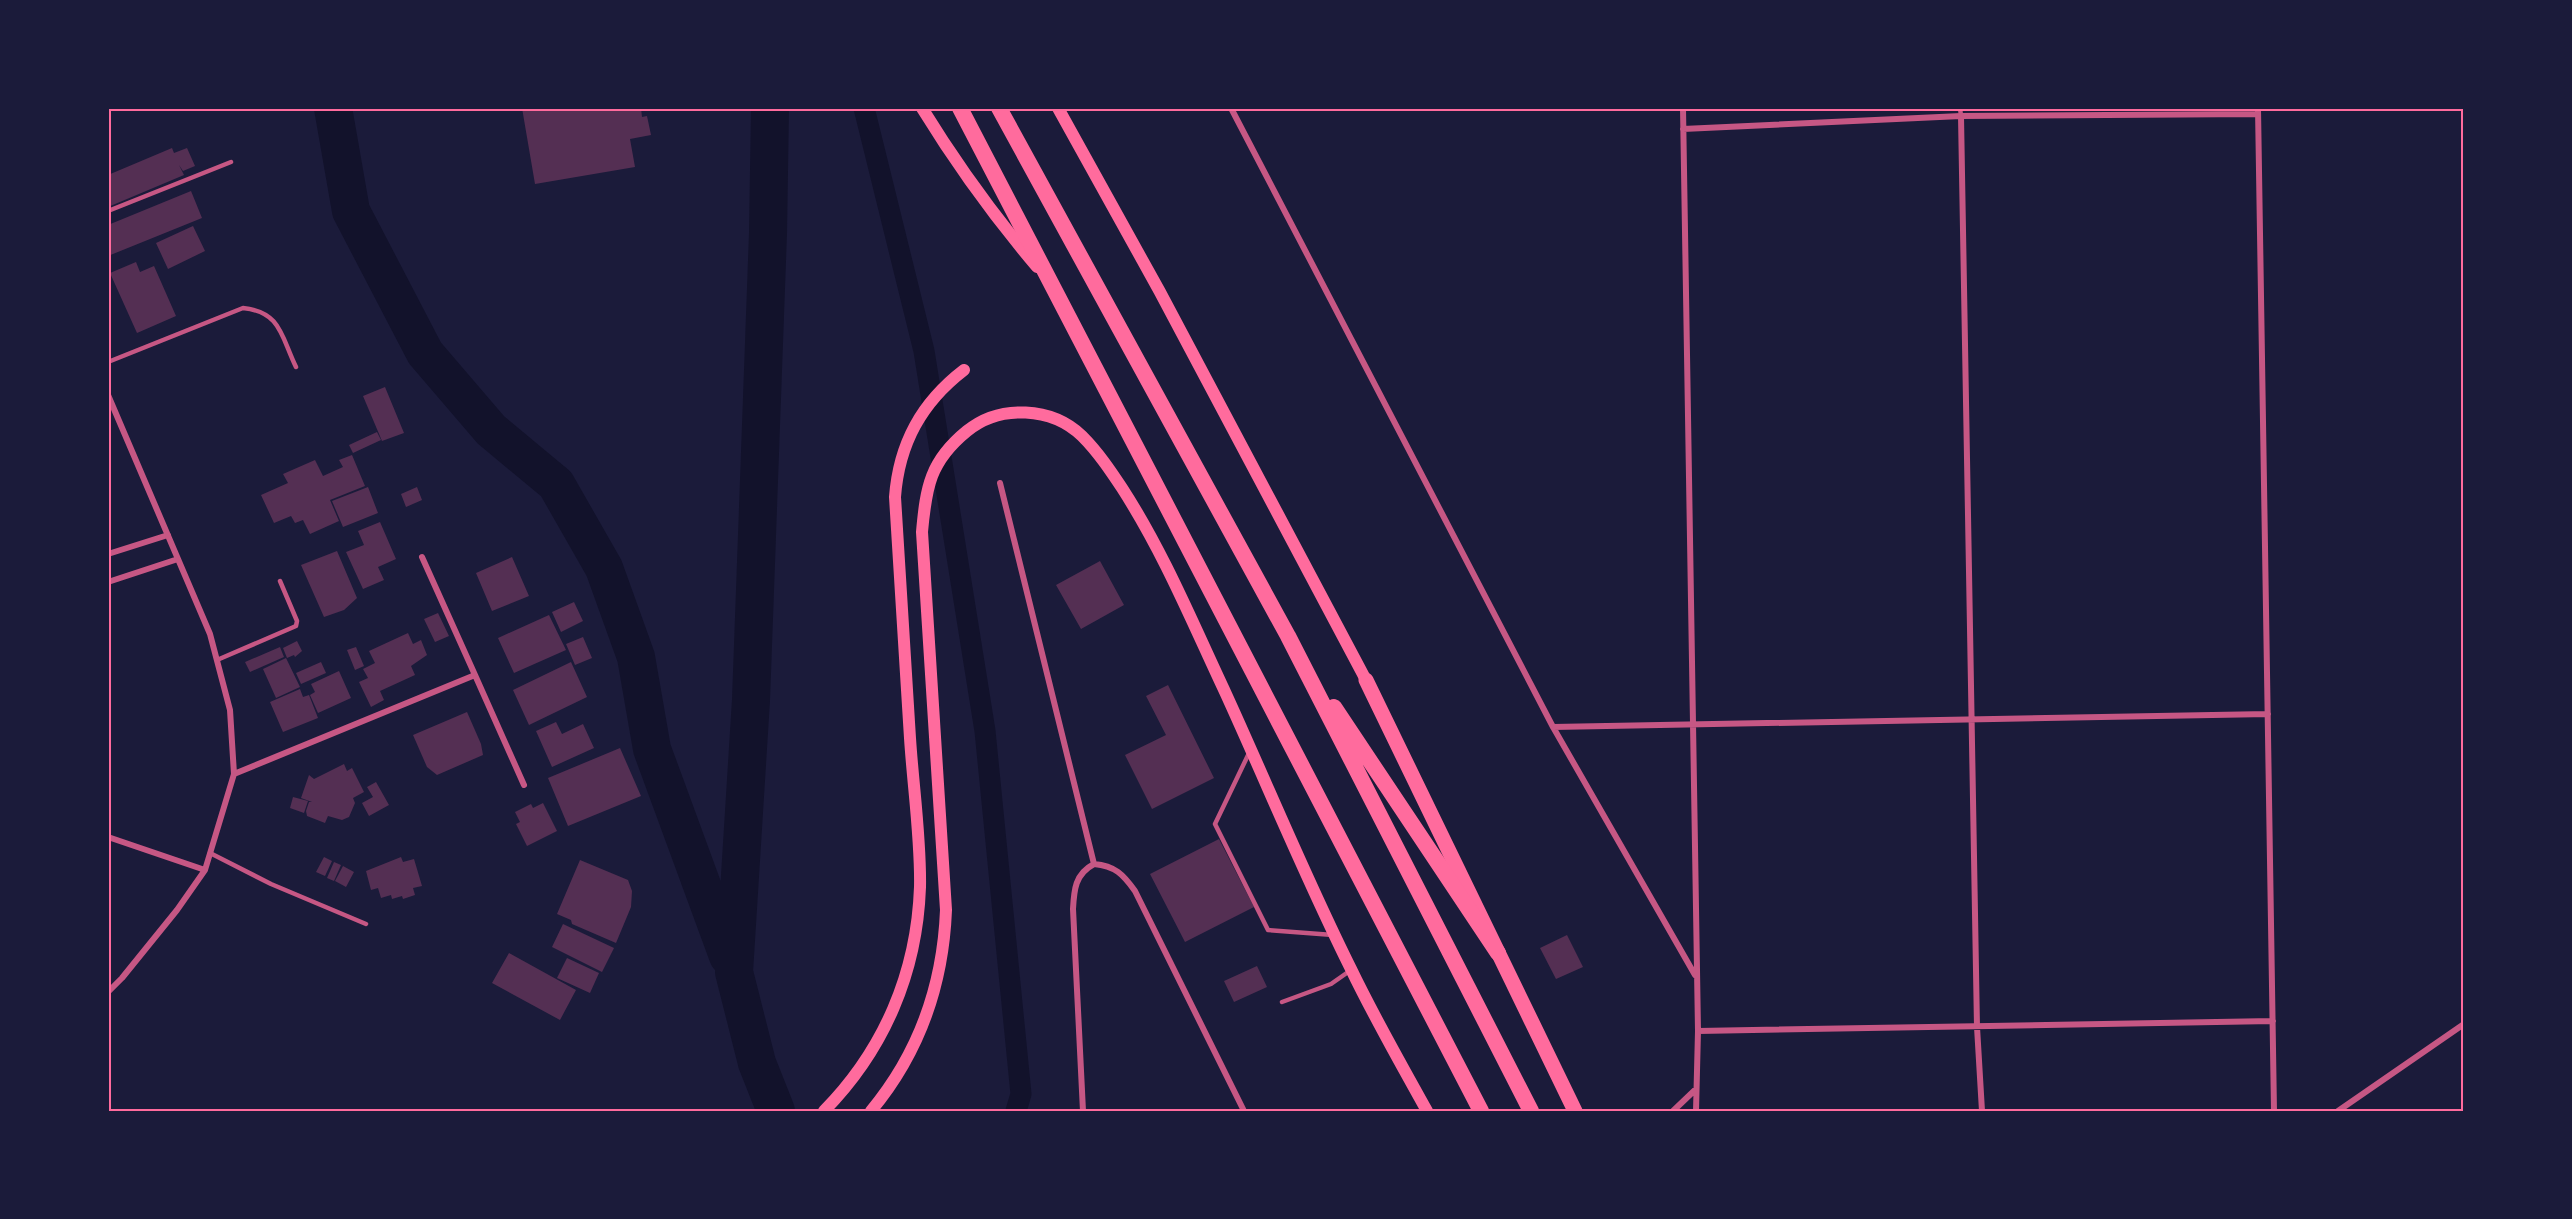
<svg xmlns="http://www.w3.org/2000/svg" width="2572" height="1219" viewBox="0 0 2572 1219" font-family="'Roboto Serif',serif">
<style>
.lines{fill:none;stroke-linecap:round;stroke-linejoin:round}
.canal{stroke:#12122b;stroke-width:21}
.river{stroke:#12122b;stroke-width:38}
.building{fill:#542f53}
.service{stroke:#c65784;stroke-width:4.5}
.minor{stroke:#c65784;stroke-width:6}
.secondary{stroke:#ff6b9d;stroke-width:12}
.primary{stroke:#ff6b9d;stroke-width:15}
.trunk{stroke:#ff6b9d;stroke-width:16}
.neatline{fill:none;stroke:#ff6b9d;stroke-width:2}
</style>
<rect width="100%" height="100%" fill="#1b1b3a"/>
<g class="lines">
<path class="canal" d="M864,108l60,243 61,380 36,363 -5,17"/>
<path class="river" d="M333,108l18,103 74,142 66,77 65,54 48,84 32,89 16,92 76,207
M770,108l-2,125 -17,467 -17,272 23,91 19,48"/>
</g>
<path class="building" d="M522,108h119l1,9 5,-1 4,19 -21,4 5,28 -100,17z
M172,148l2,5 13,-5 8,18 -12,5 -4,-6 5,10 -76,32v-32z
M191,191l11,27 -94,38v-31z
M193,226l12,25 -37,18 -12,-26z
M136,262l4,10 14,-6 22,50 -39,17 -27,-60z
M385,387l19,46 -22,8 -19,-45z
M377,432l4,8 -28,13 -4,-8z
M352,455l13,31 -35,14 9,21 -29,13 -7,-14 -8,3 -4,-7 -17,7 -13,-28 27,-12 -5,-9 32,-14 8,16 20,-9 -4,-7z
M368,487l10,26 -35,14 -11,-26z
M417,487l5,13 -16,7 -5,-13z
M380,522l16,37 -18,8 6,13 -21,9 -17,-37 18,-7 -6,-14z
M337,551l20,47 -13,12 -20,7 -23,-52z
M512,557l17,39 -37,15 -16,-38z
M1100,561l24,44 -43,24 -25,-44z
M574,602l9,19 -22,11 -9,-20z
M438,613l11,23 -14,6 -11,-23z
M549,615l17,35 -52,23 -16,-35z
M408,633l5,11 8,-4 6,15 -16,11 4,9 -35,16 4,9 -13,7 -12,-25 9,-4 -5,-9 12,-6 -6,-12z
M583,637l9,21 -17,7 -9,-21z
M297,641l5,10 -7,6 -1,-2 -7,3 -4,-10z
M280,647l4,10 -34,15 -5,-10z
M356,647l8,19 -9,4 -8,-20z
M286,658l14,29 -24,11 -13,-29z
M321,662l5,11 -25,11 -5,-11z
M571,662l16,35 -58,28 -16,-35z
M339,671l12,27 -33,15 -8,-18 5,-3 -4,-8z
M1168,685l46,93 -62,31 -27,-54 41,-20 -20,-39z
M300,689l3,8 6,-2 9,23 -35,14 -13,-30z
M467,712l14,32 2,11 -46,20 -10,-8 -14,-32z
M556,722l6,12 21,-10 11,24 -42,19 -16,-36z
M620,748l21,48 -73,30 -20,-48z
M344,764l3,7 5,-3 12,24 -11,6 2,5 -6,14 -7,3 -14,-4 -3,7 -18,-7 -1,-5 3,-9h3l-11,-4 8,-23 5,4z
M376,782l13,23 -20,11 -7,-13 11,-6 -6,-10z
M293,797l15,4 -4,12 -14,-5z
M543,803l14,28 -30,15 -11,-22 4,-2 -5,-10 16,-8 2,4z
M1219,839l35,68 -69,35 -35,-68z
M324,857l8,4 -7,15 -9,-4z
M401,857l2,5 11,-3 8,27 -9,2 2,7 -12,4 -1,-3 -10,3 -1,-4 -10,3 -3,-10 -7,2 -5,-19z
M580,860l48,20 4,11 -1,16 -15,36 -44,-19 -1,-4 -14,-6z
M334,862l7,3 -7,16 -7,-3z
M343,866l11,6 -8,15 -11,-6z
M563,924l51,24 -12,24 -50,-25z
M1567,935l16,32 -27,12 -16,-31z
M509,953l67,37 -16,30 -68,-37z
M567,958l32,15 -9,20 -33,-15z
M1257,966l10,21 -33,15 -10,-21z"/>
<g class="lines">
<path class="service" d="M1960,108l1,8
M108,211l123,-49
M108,362l135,-54c38,4 38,28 53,59
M217,660l79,-34 1,-5 -17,-40
M1250,751l-35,73 53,106 65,5
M210,853l61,31 95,40
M1282,1002l49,-18 20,-14"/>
<path class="minor" d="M1231,108l322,619 142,248
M1683,108l15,923 -2,80
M2258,108l16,1003
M1961,116l16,911 5,84
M1683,129l278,-13 296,-2
M108,395l102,239 20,76 4,64 -29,96 -28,40 -55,68 -14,14
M1000,483l94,381
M108,554l60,-19
M108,582l70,-23
M475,675l49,110
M1553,727l715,-13
M234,774l241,-99 -53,-118
M108,837l97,33
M1094,864c21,2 29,10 41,27l109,220
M1698,1031l575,-10
M1083,1111l-10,-202c1,-19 2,-35 21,-45
M1673,1111l23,-22
M2338,1111l126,-87"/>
<path class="secondary" d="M922,108c35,57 72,108 115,159
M1058,108l102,184 206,388
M824,1111c60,-61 93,-138 96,-224 1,-48 -7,-101 -10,-149 -5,-81 -10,-161 -15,-241 4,-53 26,-94 69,-127
M871,1111c49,-59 72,-126 75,-201l-24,-378c4,-45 8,-71 45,-101 33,-27 85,-24 115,5 16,16 28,34 40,52 42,65 71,136 104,206 42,92 80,185 125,275 23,48 50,95 76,142"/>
<path class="primary" d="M1366,680l209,431"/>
<path class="trunk" d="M960,108l521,1003
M999,108l289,528 243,475
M1334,707l164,246"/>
</g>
<rect width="2572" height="1219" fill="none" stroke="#1b1b3a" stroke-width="219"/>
<rect x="110" y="110" width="2352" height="1000" class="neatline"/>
</svg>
